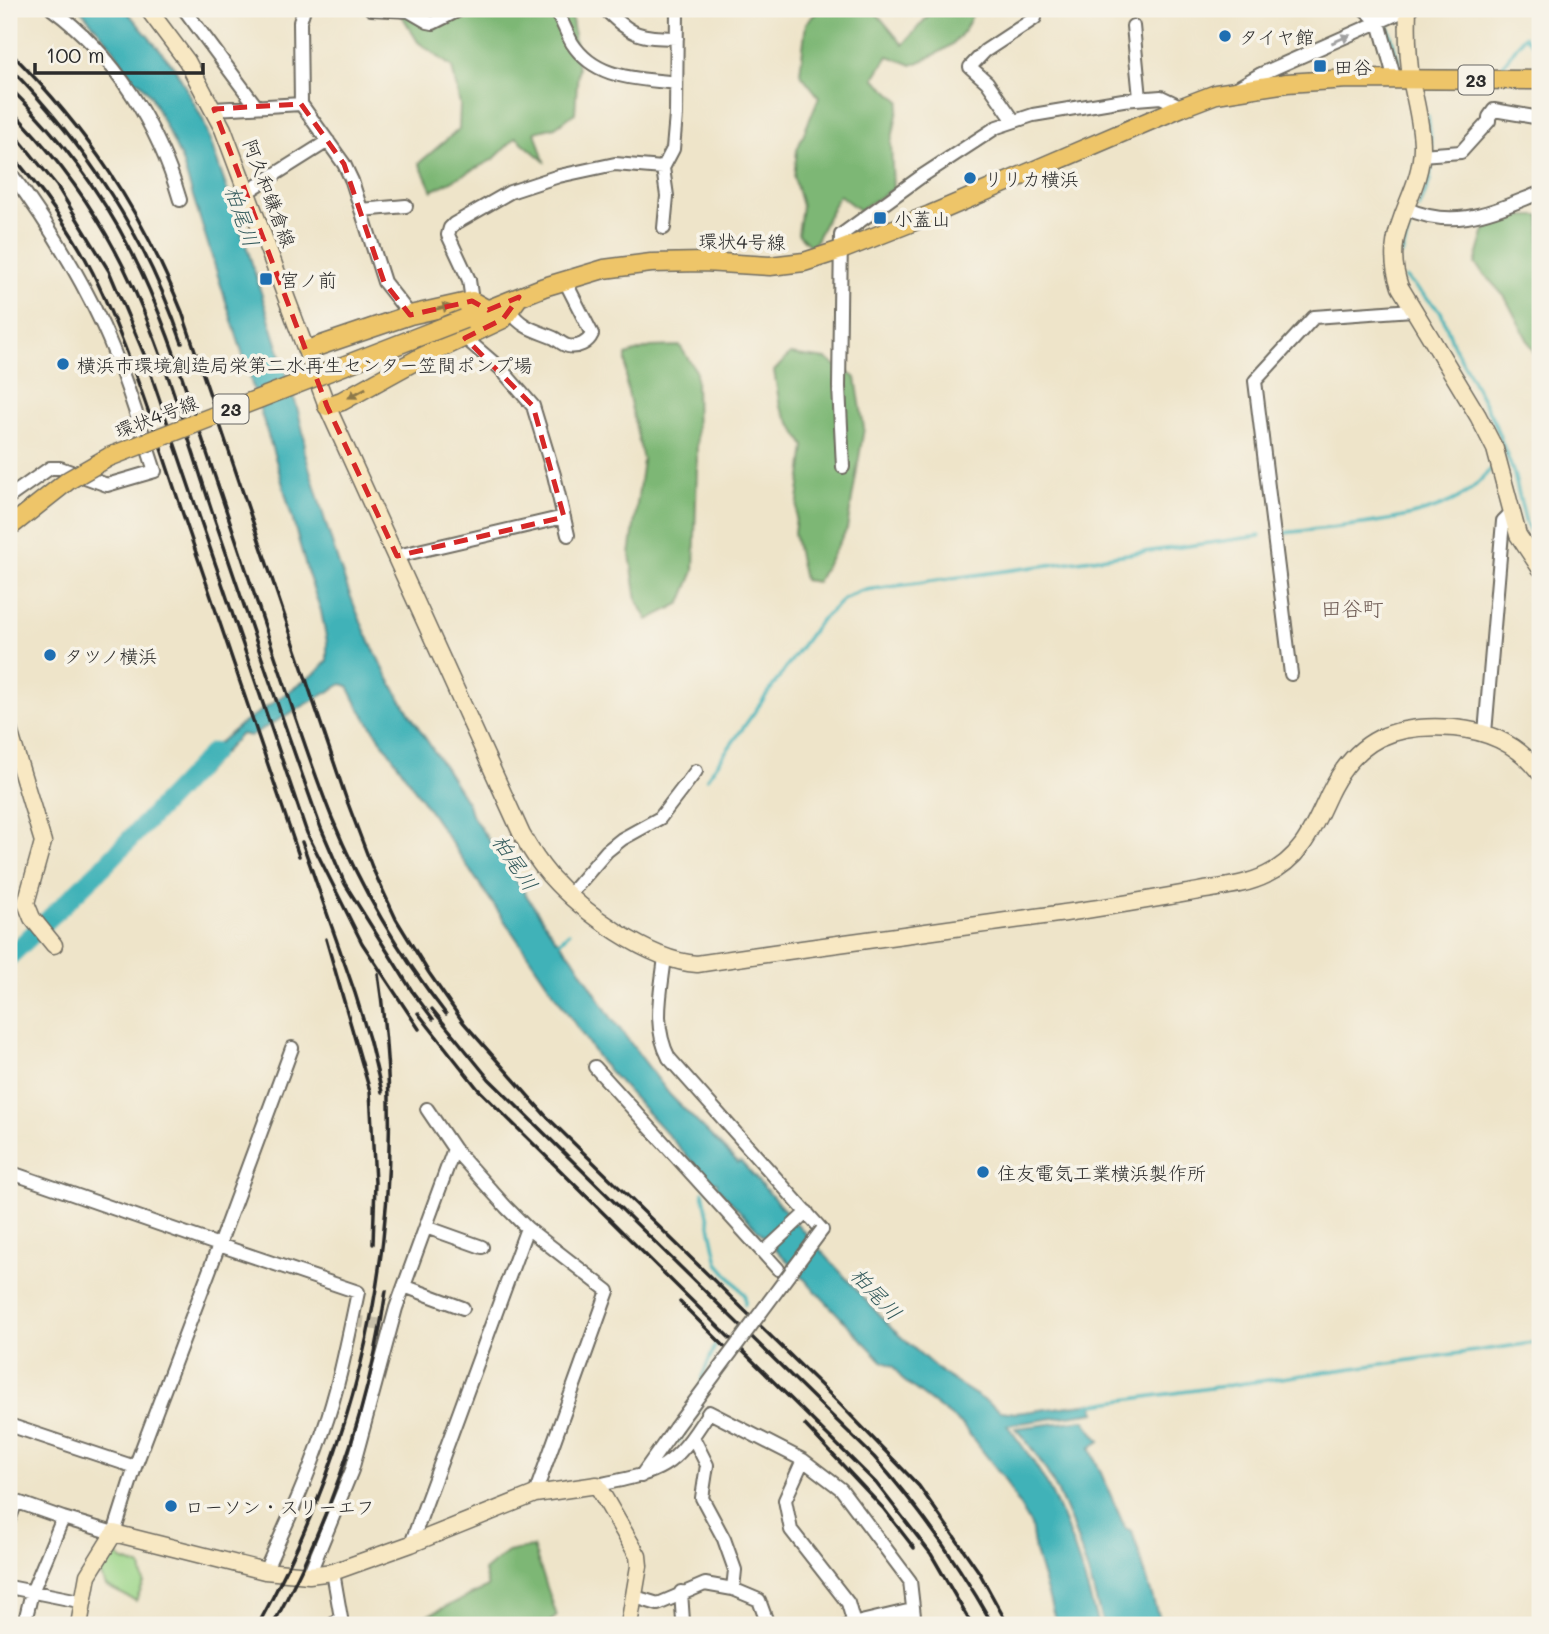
<svg xmlns="http://www.w3.org/2000/svg" width="1549" height="1634" viewBox="0 0 1549 1634" font-family="Mali,'Klee One',sans-serif">
<style>
.green{fill:#9cd689;stroke:#64805a;stroke-width:2}
.forest{fill:#7db775;stroke:#547150;stroke-width:2}
.water{fill:#41b2b8;stroke:#366e72;stroke-width:2}
.lines{fill:none;stroke-linecap:round;stroke-linejoin:round}
.stream{stroke:#41b2b8;stroke-width:3.5}
.river{stroke:#41b2b8;stroke-width:19}
.street-tunnel{stroke:#c7bfa9;stroke-width:12;stroke-dasharray:12 6;stroke-linecap:butt}
.street-casing{stroke:#6f6c62;stroke-width:16}
.secondary-casing{stroke:#6f6c62;stroke-width:19}
.primary-casing{stroke:#6f6c62;stroke-width:21}
.street{stroke:#fff;stroke-width:12}
.secondary{stroke:#f8e8c3;stroke-width:16}
.primary{stroke:#eec569;stroke-width:18}
.rail{stroke:#2b2b2b;stroke-width:3.5}
.street-bridge-casing{stroke:#6f6c62;stroke-width:16;stroke-linecap:butt}
.primary-bridge-casing{stroke:#6f6c62;stroke-width:21;stroke-linecap:butt}
.street-bridge{stroke:#fff;stroke-width:12}
.primary-bridge{stroke:#eec569;stroke-width:18}
.oneway{fill:#a0a0a0}
.oneway2{fill:#8c784a}
.marked{fill:none;stroke:#d62828;stroke-width:5;stroke-dasharray:14 9;stroke-linejoin:round}
.poi-dot{fill:#1f6fb2;stroke:#f7f3e8;stroke-width:2.5}
.labels{text-anchor:middle;dominant-baseline:central;stroke-width:7;stroke-linejoin:round;paint-order:stroke}
.shield{fill:#f7f3e8;stroke:#686764;stroke-width:2}
.shield-label{font-size:18px;font-weight:bold;fill:#2b2b2b}
.poi-label{font-size:19px;fill:#2b2b2b;stroke:#f7f3e8;text-anchor:start}
.street-label{font-size:19px;fill:#2b2b2b;stroke:#f7f3e8}
.water-label{font-size:21px;font-style:italic;fill:#335a5c;stroke:#f7f3e8}
.neighbourhood-label{font-size:21px;fill:#6e5b54;stroke:#f7f3e8}
</style>
<rect width="100%" height="100%" fill="#f7f3e8"/>
<filter id="ink" filterUnits="userSpaceOnUse"><feTurbulence type="fractalNoise" baseFrequency=".0143" numOctaves="2"/><feDisplacementMap in="SourceGraphic" scale="14" xChannelSelector="R" yChannelSelector="G"/><feConvolveMatrix kernelMatrix="1 2 1 2 8 2 1 2 1" color-interpolation-filters="sRGB"/></filter>
<filter id="wash" filterUnits="userSpaceOnUse"><feTurbulence type="fractalNoise" baseFrequency=".00686" numOctaves="4" result="noise"/><feDisplacementMap in="SourceGraphic" scale="28" xChannelSelector="R" yChannelSelector="G"/><feGaussianBlur stdDeviation="1.57" result="paint"/><feColorMatrix in="noise" values="0 0 0 0 0 0 0 0 0 0 0 0 0 0 0 0 0 1.4 0 .05"/><feComposite in="paint" operator="in"/></filter>
<g filter="url(#wash)">
<rect width="100%" height="100%" fill="#eee4c9"/>
<path class="green" d="M112,1548l10,12 19,7 3,16 -8,18 -30,-15 -3,-8 -6,-5z"/>
<path class="forest" d="M398,9h173l7,60 -3,44 -20,14 -20,5 9,29 -28,-24 -22,22 -62,32 -13,-28 40,-34 1,-24 -8,-38 -34,-25z
M820,9h53l30,36 31,-36h40c-10,35 -32,43 -62,56l-24,-9 -14,22 26,23 -9,42 2,46 -34,21 -20,-15 -27,53 -14,-14 4,-28 -8,-28 3,-28 22,-53 -19,-24 6,-50z
M1508,216h32v148l-35,-67 -30,-33 10,-34z
M680,346l16,25 1,96 -3,104 -13,32 -33,17 -11,-20 -7,-45 13,-95 -17,-77v-28l25,-8z
M790,354l36,5 30,19 8,50 -17,101 -30,53 -13,-2 -10,-47 11,-87 -25,-39 -6,-36z
M533,1547l24,69 -11,9h-139l81,-38 -4,-16 23,-19z"/>
<path class="water" d="M80,9h45l50,59 28,52 46,134 49,157 7,29 -1,10c20,67 38,135 69,198 26,55 63,104 95,156l3,10 85,125 16,17 38,60 60,79 68,68 3,-1 150,166 52,46 58,37 15,2 76,-10 4,9 -89,13c18,24 37,50 49,78 18,39 30,81 42,122h-41l-22,-73 -4,-27 -28,-48 -41,-52 -59,-45 -10,-14 -11,-5 -165,-174v-5l-7,-1 -109,-119 -243,-356 -10,-20 -6,-2 -92,52 -9,-2 -38,41 -11,-10 47,-39 78,-54 10,-11v-19l-6,-31 -13,-37 -31,-110 -96,-306 -30,-62 -12,-15h-5l-23,-36z
M1084,1420l16,21 -10,7 35,80 7,3 29,94h-58c-19,-68 -38,-143 -88,-197z"/>
<g class="lines">
<path class="stream" d="M1383,9l16,54
M1501,68l23,-32 16,15
M1428,116l4,35
M1419,208l11,-28 2,-21
M1402,254l7,-26 6,-13
M1406,278l35,34 13,34 39,73 21,55 12,50 14,23
M1278,534c55,-8 139,-10 185,-39 11,-6 19,-17 28,-26
M707,778l112,-156 25,-23 15,-8 401,-55
M556,945l13,-12
M703,1192l15,71 27,32v9
M701,1387l1,-10 13,-31
M1088,1405l452,-63
M678,1442l20,-30 1,-7"/>
<path class="river" d="M9,957l98,-94 106,-111"/>
</g>
</g>
<g filter="url(#ink)">
<g class="lines">
<path class="street-tunnel" d="M352,1321l40,5"/>
<defs>
<path id="street" d="M52,9c63,46 106,116 128,191
M184,9l72,97
M304,9l-4,13 1,82 43,60 8,17 32,101 26,33
M371,9l38,2 19,11 5,1 28,-14
M555,9c7,11 11,23 17,34 24,37 65,35 104,40
M605,9c28,28 34,28 72,29
M1364,9l15,13 16,58
M1133,26l7,72
M1237,88l24,-14 147,-65
M214,109l87,-5
M1014,121l-27,-39 -17,-15 15,-16 50,-33
M1421,155l40,-3 28,-31v-4l5,-7 46,8
M9,171c37,49 68,99 94,155 21,46 36,97 52,145l-48,14 -47,-17h-10l-41,29
M247,192l81,-51
M1405,208c50,23 88,3 135,-15
M361,210l45,-4
M664,228l3,-32 -4,-28 10,-19 3,-34 1,-106
M472,301l-3,-21 -21,-45 2,-7 4,-4 56,-32 49,-16 56,-12 48,4
M510,311c12,17 25,19 44,27 4,2 9,7 14,8 10,2 20,-3 24,-12l-27,-53
M465,338l36,31 32,37 21,69 14,60
M843,467l-4,-80 2,-152 81,-59 75,-49 36,-12 90,-15 38,-3 21,10
M397,556l167,-39
M1291,674l-36,-293 59,-64 99,-7
M1485,733l18,-212 8,-8
M569,895l38,-44 15,-12 38,-21 36,-47
M665,957c-4,36 -13,68 4,101l153,172
M595,1067l183,202
M427,1109l27,40
M9,1172l210,73 -84,222 -21,66 -51,-15 -54,-19
M426,1227l56,20
M764,1252l43,-40
M404,1286l59,22
M9,1425l126,42
M693,1437l14,28 -5,33 22,41 11,31 -2,19
M803,1460l-18,40 6,30 57,73 6,21
M641,1476l34,-48
M597,1485c66,-13 76,-16 112,-73l94,48 38,29 69,92 5,44
M9,1520l7,-18
M411,1544l116,-316
M265,1571c21,-46 42,-91 58,-139 16,-45 25,-93 35,-140l-139,-47 73,-197
M309,1575l43,-105 44,-162 58,-159 52,58 21,21 81,63 -73,203
M9,1587l75,15
M635,1597l23,7 47,-20 28,5 26,11 9,25
M24,1625l8,-33 31,-74
M332,1625l9,-7 -8,-46
M681,1625l2,-4 -2,-29
M848,1625l64,-15"/>
<path id="secondary" d="M148,9l39,52 36,68 104,277 195,429c8,14 17,28 28,41 31,35 99,85 147,88 127,-19 255,-35 382,-53 41,-6 80,-13 120,-20 23,-4 47,-6 67,-16 36,-17 47,-47 63,-81 27,-56 66,-71 125,-66 35,3 65,17 86,45
M1408,9c-1,24 0,50 4,75 4,20 10,42 10,63 -1,53 -43,82 -22,140l78,129 17,33 23,86 22,33
M9,730l34,112 -17,61 6,15 22,27
M79,1625l9,-50 26,-42 151,38 44,4 24,-3 78,-28 124,-50 62,-9 41,71 1,10 -10,59"/>
<path id="primary" d="M464,319l80,-32 60,-18 47,-6 53,-1 66,4 34,-4 37,-12 89,-35 252,-108 34,-13 71,-11 61,-4 192,1
M307,350l103,-35 62,-14 16,9
M327,406l15,-5 78,-43 83,-39 16,-22"/>
</defs>
<use href="#street" class="street-casing"/>
<use href="#secondary" class="secondary-casing"/>
<use href="#primary" class="primary-casing"/>
<use href="#street" class="street"/>
<use href="#secondary" class="secondary"/>
<use href="#primary" class="primary"/>
<path class="rail" d="M9,51c79,79 131,157 173,261l165,489 25,66 24,52 33,54 34,49 82,93 292,286 82,85 60,86 29,53
M9,67c79,81 136,168 173,276
M9,87c49,48 91,103 122,164 33,64 54,135 76,202 23,69 46,137 69,206 18,53 35,107 56,159 28,69 68,137 114,196
M9,108c37,37 70,79 97,126 49,85 75,184 106,277 36,106 71,212 109,317l24,56 67,107 21,28
M9,127l48,59 52,85 35,83 163,479 55,110 57,86
M9,152c32,37 62,77 84,121 39,81 65,168 94,253 38,110 75,220 112,330
M302,842l53,151 15,49 12,50
M326,939l44,152 5,91 -2,62
M432,1009l57,70 385,378c46,52 85,107 119,168
M418,1013l60,76 398,394 55,71 41,71
M680,1302l50,50
M805,1425l78,83 31,40
M258,1625c111,-201 154,-423 120,-651
M273,1625c57,-105 96,-216 113,-334"/>
<defs>
<path id="street-bridge" d="M675,1428l147,-198"/>
<path id="primary-bridge" d="M12,525l57,-45 40,-23 355,-138"/>
</defs>
<use href="#street-bridge" class="street-bridge-casing"/>
<use href="#primary-bridge" class="primary-bridge-casing"/>
<use href="#street-bridge" class="street-bridge"/>
<use href="#primary-bridge" class="primary-bridge"/>
</g>
<defs><path id="oneway-solid" d="M-6-.8H1V-3.2L6.5 0L1 3.2V.8H-6Z" transform="scale(1.75)"/></defs>
<use class="oneway" href="#oneway-solid" transform="translate(1341 39) rotate(-23)"/>
<g class="oneway2">
<use href="#oneway-solid" transform="translate(441 308) rotate(-13)"/>
<use href="#oneway-solid" transform="translate(357 393) rotate(151)"/>
</g>
</g>
<path class="marked" d="M301,104l43,60 40,118 26,33 62,-14 16,9 31,-13 -16,22 -38,19 68,68 31,111 -167,39 -70,-150 -113,-297z"/>
<g class="poi-dot">
<circle cx="1225" cy="36" r="7"/>
<rect x="1313" y="59" width="14" height="14" rx="3.5"/>
<circle cx="970" cy="178" r="7"/>
<rect x="873" y="211" width="14" height="14" rx="3.5"/>
<rect x="259" y="272" width="14" height="14" rx="3.5"/>
<circle cx="63" cy="364" r="7"/>
<circle cx="50" cy="655" r="7"/>
<circle cx="983" cy="1172" r="7"/>
<circle cx="171" cy="1506" r="7"/>
</g>
<g class="labels">
<g class="shield">
<rect x="1458.5" y="65.5" width="35" height="29" rx="5"/>
<rect x="213.5" y="394.5" width="35" height="29" rx="5"/>
</g>
<g class="shield-label">
<text x="1476" y="80">23</text>
<text x="231" y="409">23</text>
</g>
<g class="poi-label">
<text x="1239" y="36">タイヤ館</text>
<text x="1334" y="66">田谷</text>
<text x="984" y="178">リリカ横浜</text>
<text x="894" y="218">小蓋山</text>
<text x="280" y="279">宮ノ前</text>
<text x="77" y="364">横浜市環境創造局栄第二水再生センター笠間ポンプ場</text>
<text x="64" y="655">タツノ横浜</text>
<text x="997" y="1172">住友電気工業横浜製作所</text>
<text x="185" y="1506">ローソン・スリーエフ</text>
</g>
<g class="street-label">
<text transform="translate(270 193) rotate(69)">阿久和鎌倉線</text>
<text transform="translate(742 241) rotate(1)">環状4号線</text>
<text transform="translate(156 416) rotate(-21)">環状4号線</text>
</g>
<g class="water-label">
<text transform="translate(243 216) rotate(71)">柏尾川</text>
<text transform="translate(516 862) rotate(56)">柏尾川</text>
<text transform="translate(877 1293) rotate(47)">柏尾川</text>
</g>
<g class="neighbourhood-label">
<text x="1352" y="607">田谷町</text>
</g>
</g>
<rect width="1549" height="1634" fill="none" stroke="#f7f3e8" stroke-width="35"/>
<path d="M35 63v10h168v-10" fill="none" stroke="#2b2b2b" stroke-width="3.5"/>
<text x="46" y="63" font-size="21" fill="#2b2b2b" stroke="#f7f3e8" stroke-width="5" paint-order="stroke">100 m</text>
</svg>
